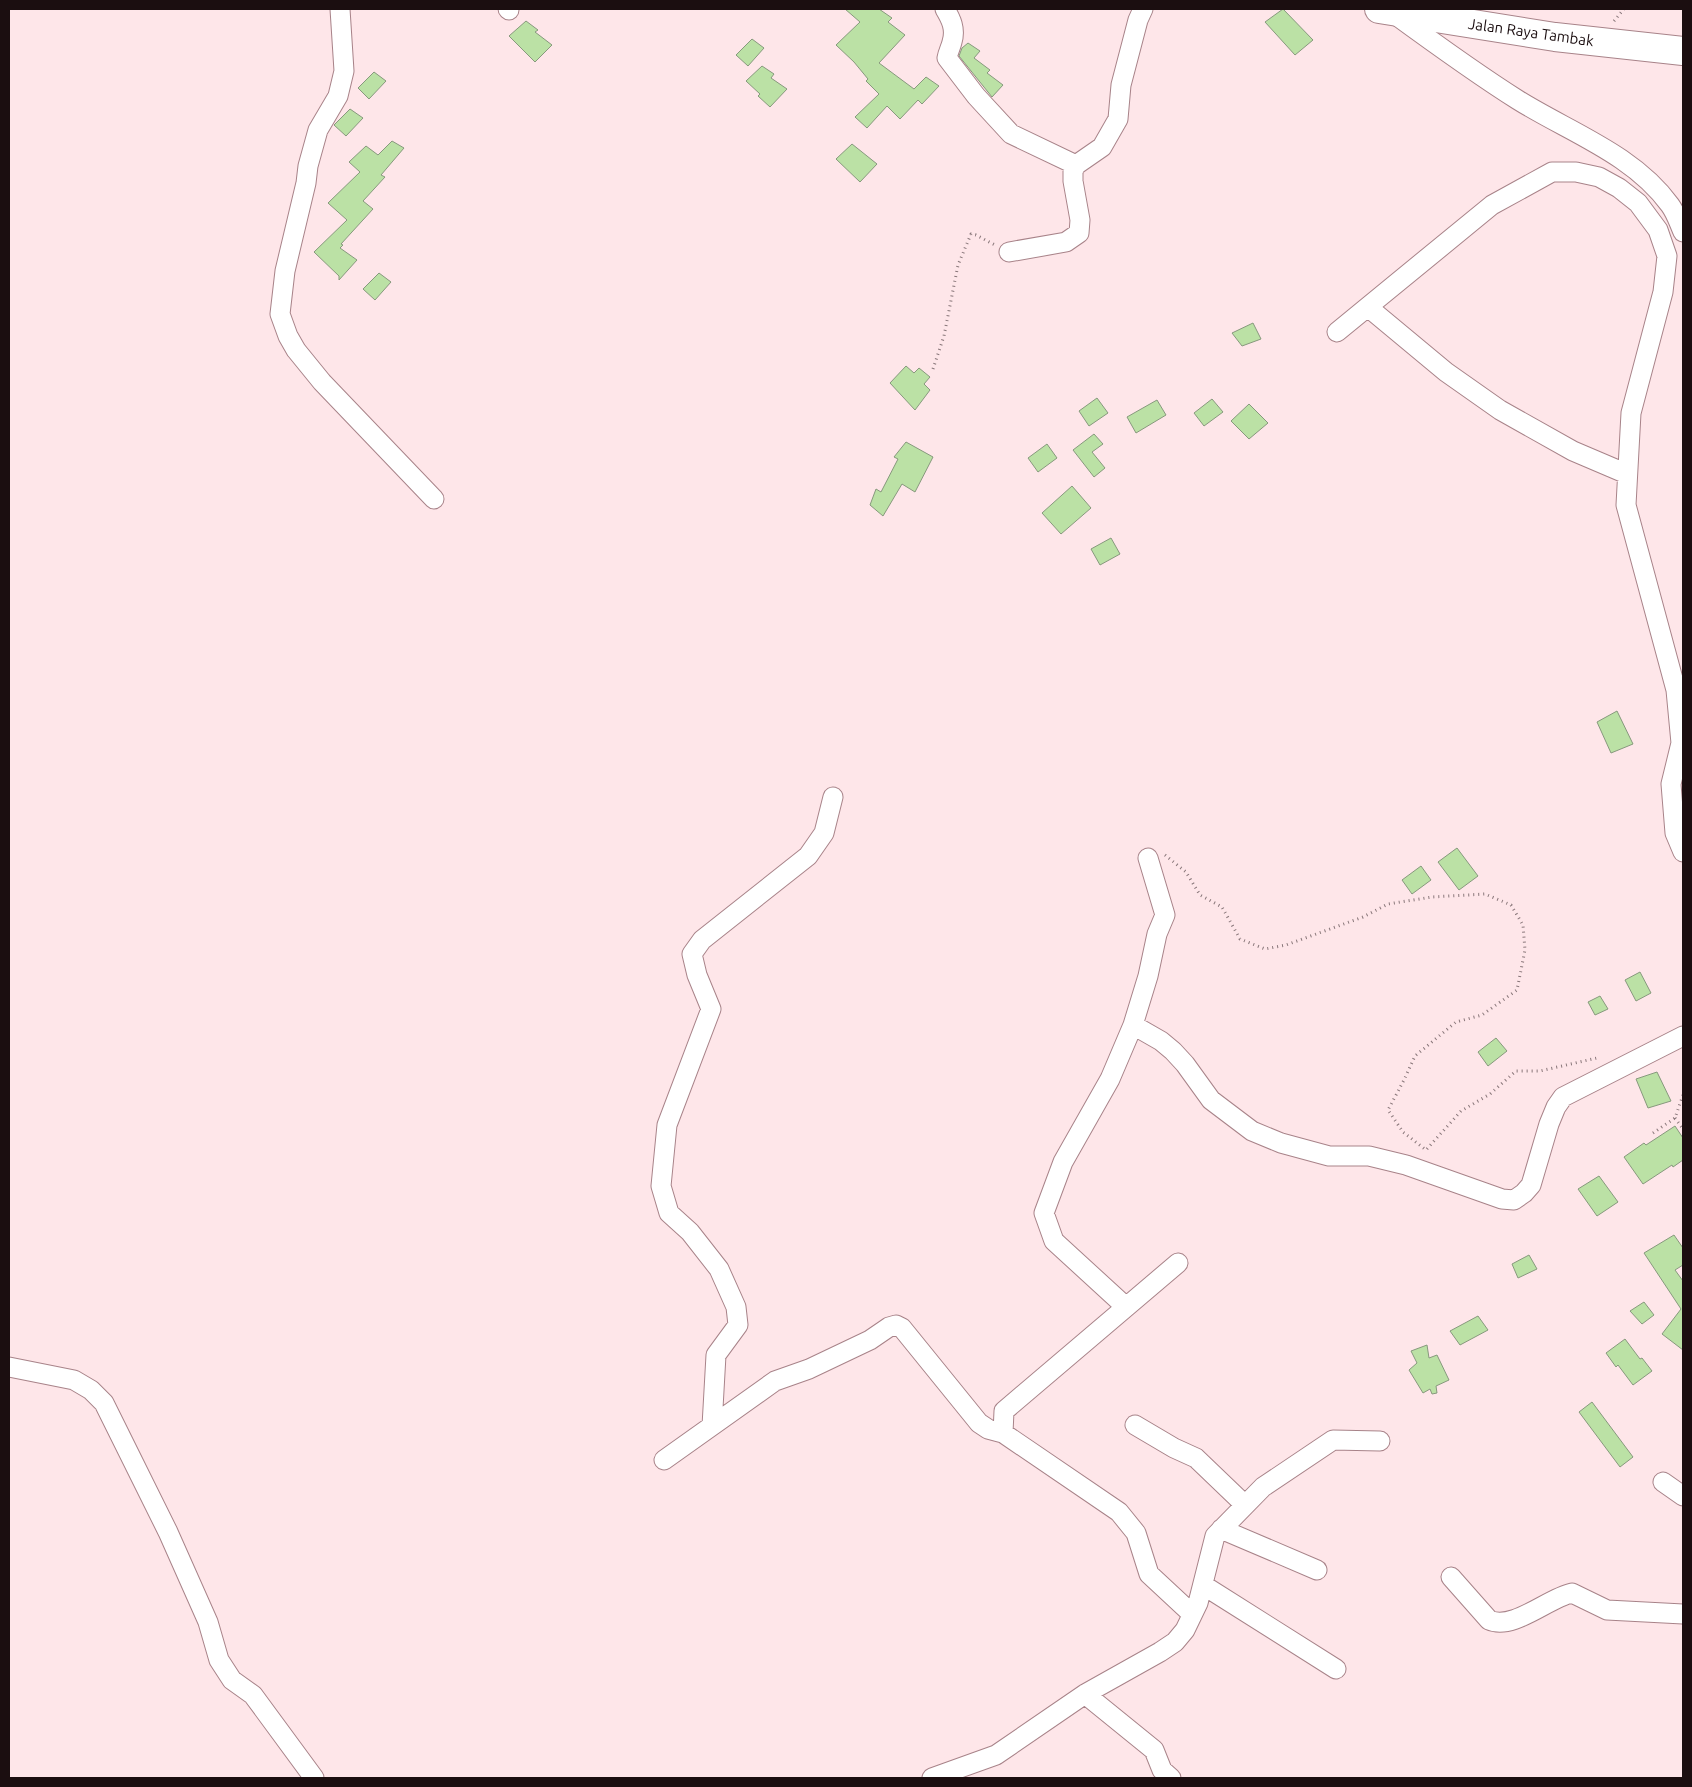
<svg xmlns="http://www.w3.org/2000/svg" width="1692" height="1787" viewBox="0 0 1692 1787" font-family="Ubuntu,sans-serif">
<style>
.building{fill:#bbe1a5;stroke:#87997d}
.lines{fill:none;stroke-linecap:round;stroke-linejoin:round}
.street-casing{stroke:#a88389;stroke-width:21}
.secondary-casing{stroke:#a88389;stroke-width:30}
.path{stroke:#89777a;stroke-width:3;stroke-dasharray:1 4;stroke-linecap:butt}
.street{stroke:#fff;stroke-width:19}
.secondary{stroke:#fff;stroke-width:28}
.labels{text-anchor:middle;dominant-baseline:central;stroke-width:4.5;stroke-linejoin:round;paint-order:stroke}
.street-label{font-size:15px;fill:#1b0e10;stroke:#fff}
</style>
<rect width="100%" height="100%" fill="#fee6e9"/>
<path class="building" d="M845,9h34l13,9 -4,4 17,13 -26,28 35,26 12,-12 13,9 -17,18 -4,-4 -18,19 -13,-13 -20,22 -12,-11 24,-23 -13,-13 2,-2 -14,-17 -18,-17 24,-23z
M1283,9l30,31 -18,15 -30,-33z
M526,21l12,9 -3,2 17,13 -17,17 -26,-26z
M752,39l12,9 -16,18 -12,-11z
M968,43l12,8 -6,7 16,12 -3,3 16,12 -11,12 -33,-41 3,-8z
M762,66l12,8 -3,4 16,11 -17,18 -12,-11 2,-2 -14,-13z
M374,72l12,9 -17,18 -11,-11z
M350,109l13,9 -17,18 -12,-11z
M392,141l12,7 -23,27 4,2 -22,24 10,8 -32,35 2,1 -3,3 17,12 -18,20v-4l-25,-24 33,-32 -19,-17 32,-31 -11,-10 17,-16 12,9z
M852,144l25,20 -17,18 -24,-23z
M379,273l12,9 -16,18 -12,-11z
M1253,323l8,16 -19,7 -10,-13z
M906,366l8,7 5,-5 11,9 -6,7 6,6 -15,20 -25,-27z
M1097,398l11,15 -19,13 -10,-15z
M1212,399l11,13 -19,14 -10,-13z
M1157,400l9,15 -30,18 -9,-16z
M1249,404l19,19 -19,16 -18,-18z
M1094,434l9,10 -11,8 13,16 -11,9 -21,-27z
M906,442l27,15 -18,35 -13,-8 -19,32 -13,-11 6,-16 5,3 17,-33 -4,-2z
M1047,444l10,14 -19,14 -10,-14z
M1072,486l19,22 -30,26 -19,-21z
M1111,538l9,16 -20,11 -9,-16z
M1617,711l16,33 -22,9 -14,-31z
M1457,848l21,28 -19,14 -21,-28z
M1421,866l10,14 -19,14 -10,-14z
M1640,972l11,21 -15,8 -11,-21z
M1600,996l8,13 -13,6 -7,-13z
M1496,1038l11,13 -19,15 -10,-14z
M1657,1072l14,29 -23,7 -12,-29z
M1675,1126l8,12v22l-10,7 -1,-2 -29,19 -19,-27 20,-14 2,2z
M1599,1176l19,26 -21,14 -19,-27z
M1674,1235l9,13v17l-8,5 8,11v69l-21,-16 19,-25 -37,-56z
M1529,1255l8,14 -19,9 -6,-14z
M1644,1302l10,13 -12,9 -12,-13z
M1478,1316l10,14 -28,15 -10,-14z
M1625,1339l15,20 2,-1 10,13 -19,14 -15,-20 -2,2 -10,-14z
M1427,1345l2,13 8,-3 12,25 -13,6 1,7 -5,1 -2,-5 -7,4 -14,-23 8,-7 -6,-12z
M1592,1402l41,55 -13,10 -41,-55z"/>
<g class="lines">
<defs>
<path id="street" d="M340,9l4,62 -6,25 -20,34 -10,36 -2,17 -21,88 -5,43 8,22 8,14 26,32 112,117
M508,9l1,1
M945,9c6,10 11,20 7,33 -1,5 -4,10 -5,16l29,38 35,38 65,31
M1393,13c41,30 82,60 125,87 51,32 115,54 152,105 6,8 9,18 13,27
M1009,252l57,-10 13,-9 1,-13 -7,-39v-10l3,-6 26,-18 16,-28 3,-34 17,-65 5,-11
M1369,308l77,64 54,38 73,41 54,23
M1337,332l155,-127 60,-33h24l23,5 20,11 19,15 20,27 9,26 -4,36 -32,121 -5,92 50,185 5,53 -10,41 4,49 8,19
M1148,858l17,57 -8,19 -9,42 -15,49 28,16 12,10 12,13 26,36 41,31 29,12 48,13h40l37,9 96,34 12,1 10,-7 7,-8 18,-61 7,-17 7,-10 120,-61
M1126,1307l-72,-66 -10,-28 19,-51 47,-83 23,-54
M9,1367l65,13 17,10 13,13 64,129 40,90 11,38 13,20 21,15 61,83
M1135,1425l39,23 22,10 49,47
M712,1426l4,-71 22,-30 -2,-18 -17,-38 -29,-37 -21,-19 -8,-27 6,-61 44,-116 -14,-34 -5,-21 10,-14 106,-84 16,-23 9,-36
M1003,1433l1,-22 174,-148
M664,1460l111,-79 34,-12 61,-29 19,-13 7,-2 6,3 77,95 9,6 15,4 116,79 17,21 13,41 43,40
M1663,1482l20,14
M1221,1529l96,41
M1451,1577l38,43c24,11 59,-22 83,-27l35,17 76,4
M1203,1585l133,84
M1085,1694l69,56 8,20 9,8
M932,1778l64,-23 89,-61 75,-42 15,-10 10,-12 13,-27 17,-67 48,-49 70,-47 47,1"/>
<path id="secondary" d="M1379,9l176,28 128,14"/>
</defs>
<use href="#street" class="street-casing"/>
<use href="#secondary" class="secondary-casing"/>
<path class="path" d="M1614,21l10,-12
M933,369l11,-33 14,-71 13,-31 5,1 19,10
M1165,855l21,17 14,23 22,12 18,32 25,10 21,-4 77,-28 25,-13 44,-7 53,-3 26,11 12,20 2,25 -8,40 -35,25 -26,7 -41,34 -11,24 -16,30 15,22 23,18 35,-39 29,-17 26,-23h24l57,-13
M1675,1118l8,11
M1653,1133l22,-15 8,-23"/>
<use href="#street" class="street"/>
<use href="#secondary" class="secondary"/>
</g>
<g class="labels">
<g class="street-label">
<text transform="translate(1531 32) rotate(8)">Jalan Raya Tambak</text>
</g>
</g>
<rect width="1692" height="1787" fill="none" stroke="#1b0e10" stroke-width="20"/>
</svg>
